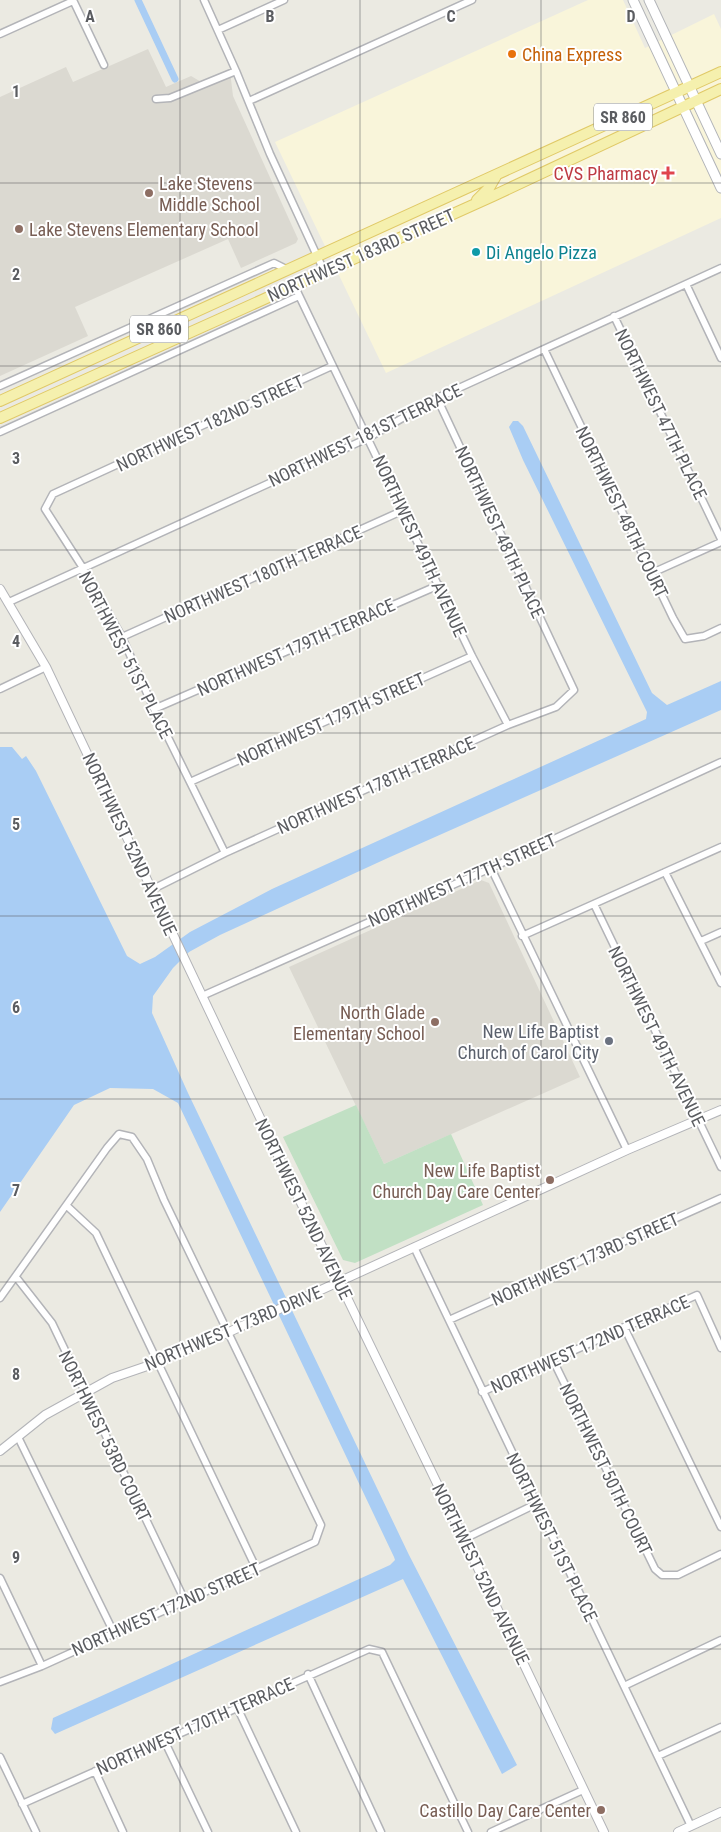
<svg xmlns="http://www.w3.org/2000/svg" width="721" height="1832" viewBox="0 0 721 1832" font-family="'Roboto Condensed',sans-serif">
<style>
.commercial{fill:#f9f5da}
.education{fill:#dbd9d1}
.green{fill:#c1e0c4}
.water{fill:#a9cdf4}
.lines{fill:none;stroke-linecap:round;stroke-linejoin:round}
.canal{stroke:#a9cdf4;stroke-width:7}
.minor-casing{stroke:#b3b4b8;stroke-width:9}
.tertiary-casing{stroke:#b3b4b8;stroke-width:10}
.secondary-casing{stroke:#b2b4b8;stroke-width:11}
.primary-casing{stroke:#e0c967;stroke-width:12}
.minor{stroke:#fff;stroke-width:6}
.tertiary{stroke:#fff;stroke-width:8}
.secondary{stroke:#fff;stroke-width:9}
.primary{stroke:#f5f0ae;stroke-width:10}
.grid{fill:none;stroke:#5b5d61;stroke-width:1;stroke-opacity:0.55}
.food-dot{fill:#e8710a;stroke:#fff;stroke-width:2}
.health-dot{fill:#e0444e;stroke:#fff;stroke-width:2}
.education-dot{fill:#8d6e63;stroke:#fff;stroke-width:2}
.culture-dot{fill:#0f9aa8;stroke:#fff;stroke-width:2}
.worship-dot{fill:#6b7280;stroke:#fff;stroke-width:2}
.labels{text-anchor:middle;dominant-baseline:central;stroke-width:4;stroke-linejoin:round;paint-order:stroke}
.shield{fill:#fff;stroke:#8c8e90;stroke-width:1}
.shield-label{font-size:16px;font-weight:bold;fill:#5b5d61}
.food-label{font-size:18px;fill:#c56008;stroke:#fff;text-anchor:start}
.health-label{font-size:18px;fill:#be3a42;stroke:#fff;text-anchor:end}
.education-label{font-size:18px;fill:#785e54;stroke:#fff;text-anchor:end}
.culture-label{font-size:18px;fill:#0d838f;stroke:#fff;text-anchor:start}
.street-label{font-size:18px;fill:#5b5d61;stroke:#fff}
.worship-label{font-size:18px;fill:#5b616d;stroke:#fff;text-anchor:end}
.grid-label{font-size:16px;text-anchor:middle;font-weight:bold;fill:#5b5d61;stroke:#fff;stroke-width:4;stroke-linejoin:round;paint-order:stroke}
</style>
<rect width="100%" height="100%" fill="#ebeae2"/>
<path class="commercial" d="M588,0h35l22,48 69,-34 7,15v189l-335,155 -111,-231z"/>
<path class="education" d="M148,49l18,38 25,-11 12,7 27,-12 3,25 65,143 -2,4 -55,25 -13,-29 -153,68 13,29 -88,40v-279l66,-30 7,15z
M481,880l8,3 91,194 -196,87 -95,-197z"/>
<path class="green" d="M356,1105l28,59 67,-30 32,71 -128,58 -12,-3 -60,-123z"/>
<path class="water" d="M513,421h5l5,5 129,267 15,12 54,-24v29l-331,147 -170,78 -31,17 -16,16 -20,28 -1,17 36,80 221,462 108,210 -15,9 -99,-195 -348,155 -4,-5 2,-11 337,-153 5,-5 -1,-3 -216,-454 -25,-14 -43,-1 -36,17 -74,107v-465h12l10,12 4,-3 10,15 91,185 13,8 15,-7 35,-25 82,-43 374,-170 1,-7 -124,-252 -14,-33z"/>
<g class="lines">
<path class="canal" d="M138,0l37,79"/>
<defs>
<path id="minor" d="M73,0l31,65
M204,0l32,71 34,83 54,117
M218,30l66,-30
M0,34l73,-33
M156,99l14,-1 66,-27
M249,101l223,-101
M686,284l35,74
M294,285l178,371 36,69
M614,316l107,223
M544,349l129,269 12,21 19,-3 17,-8
M0,386l274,-123 14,7
M0,432l299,-136
M652,573l69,-31
M9,602l359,-164 69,-40 284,-130
M122,637l282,-127
M0,689l46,-22
M154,709l285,-124
M190,782l282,-126
M225,853l-71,-144 -32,-72 -39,-69 -38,-59 8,-15 279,-128
M491,868l136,282
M665,872l56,111
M151,890l74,-37 283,-128 48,-18 18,-17 -137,-292
M594,904l127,263
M522,936l199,-89
M701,941l20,-9
M202,996l289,-128 230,-106
M67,1206l29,27 160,335
M414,1247l277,579
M16,1277l36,46 133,278
M0,1298l107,-150 12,-14 13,3 15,22 17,41 157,325 -6,17 -273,124 -42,16
M449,1320l272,-122
M624,1327l97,200
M553,1360l102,209 7,6h16l43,-21
M482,1392l215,-97 24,53
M18,1437l96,196
M464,1539l72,-35
M0,1578l42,88
M308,1674l73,158
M624,1686l97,-46
M237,1707l59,125
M165,1742l43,90
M658,1756l63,-29
M0,1757l36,75
M95,1771l28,61
M22,1804l347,-155 13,3 86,180
M491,1832l92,-42"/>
<path id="tertiary" d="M0,589l46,78 226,476 192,396 140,293
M0,1451l45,-36 67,-37 44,-15 73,-31 398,-182 94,-40
M678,1832l43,-20"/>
<path id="secondary" d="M633,0l88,188
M649,0l72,154"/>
<path id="primary" d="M477,200l12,-12 7,-12
M0,401l721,-329
M0,418l493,-222 228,-107"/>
</defs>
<use href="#minor" class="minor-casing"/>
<use href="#tertiary" class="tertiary-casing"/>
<use href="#secondary" class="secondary-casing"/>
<use href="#primary" class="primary-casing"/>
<use href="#minor" class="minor"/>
<use href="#tertiary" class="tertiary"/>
<use href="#secondary" class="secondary"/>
<use href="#primary" class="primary"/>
</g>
<path class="grid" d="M180,0v1832M360,0v1832M541,0v1832M0,183h721M0,366h721M0,550h721M0,733h721M0,916h721M0,1099h721M0,1282h721M0,1466h721M0,1649h721"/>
<circle class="food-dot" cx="512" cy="54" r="5"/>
<path class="health-dot" d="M665.5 165.5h5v5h5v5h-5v5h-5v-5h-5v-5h5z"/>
<g class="education-dot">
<circle cx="149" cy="193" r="5"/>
<circle cx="19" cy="229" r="5"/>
<circle cx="435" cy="1022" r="5"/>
<circle cx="550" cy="1180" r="5"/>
<circle cx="601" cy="1810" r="5"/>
</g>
<circle class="culture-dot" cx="476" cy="252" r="5"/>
<circle class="worship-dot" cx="609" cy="1041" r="5"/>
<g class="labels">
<g class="shield">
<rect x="594" y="103.5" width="58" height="27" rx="4"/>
<rect x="130" y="315.5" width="58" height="27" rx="4"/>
</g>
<g class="shield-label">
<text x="623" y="117">SR 860</text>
<text x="159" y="329">SR 860</text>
</g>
<g class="food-label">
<text x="522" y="54">China Express</text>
</g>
<g class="health-label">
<text x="658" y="173">CVS Pharmacy</text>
</g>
<g class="education-label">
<text x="159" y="183" text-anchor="start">Lake Stevens<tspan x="159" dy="21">Middle School</tspan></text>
<text x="29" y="229" text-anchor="start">Lake Stevens Elementary School</text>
<text x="425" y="1012">North Glade<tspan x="425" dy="21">Elementary School</tspan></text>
<text x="540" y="1170">New Life Baptist<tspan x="540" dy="21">Church Day Care Center</tspan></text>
<text x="591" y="1810">Castillo Day Care Center</text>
</g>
<g class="culture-label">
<text x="486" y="252">Di Angelo Pizza</text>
</g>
<g class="street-label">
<text transform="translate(361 255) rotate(-24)">NORTHWEST 183RD STREET</text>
<text transform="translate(661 414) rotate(64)">NORTHWEST 47TH PLACE</text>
<text transform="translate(210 423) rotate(-25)">NORTHWEST 182ND STREET</text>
<text transform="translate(365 435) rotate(-26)">NORTHWEST 181ST TERRACE</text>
<text transform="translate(622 512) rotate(64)">NORTHWEST 48TH COURT</text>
<text transform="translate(500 532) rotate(65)">NORTHWEST 48TH PLACE</text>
<text transform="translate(420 546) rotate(65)">NORTHWEST 49TH AVENUE</text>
<text transform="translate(263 574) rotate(-24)">NORTHWEST 180TH TERRACE</text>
<text transform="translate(296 647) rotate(-24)">NORTHWEST 179TH TERRACE</text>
<text transform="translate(126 655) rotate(63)">NORTHWEST 51ST PLACE</text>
<text transform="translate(331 719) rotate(-24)">NORTHWEST 179TH STREET</text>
<text transform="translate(376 785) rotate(-24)">NORTHWEST 178TH TERRACE</text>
<text transform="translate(130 844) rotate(65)">NORTHWEST 52ND AVENUE</text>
<text transform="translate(462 880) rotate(-24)">NORTHWEST 177TH STREET</text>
<text transform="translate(657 1036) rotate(64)">NORTHWEST 49TH AVENUE</text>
<text transform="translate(304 1209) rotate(64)">NORTHWEST 52ND AVENUE</text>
<text transform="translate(585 1259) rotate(-24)">NORTHWEST 173RD STREET</text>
<text transform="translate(233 1328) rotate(-23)">NORTHWEST 173RD DRIVE</text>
<text transform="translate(590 1344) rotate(-24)">NORTHWEST 172ND TERRACE</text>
<text transform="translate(105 1436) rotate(64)">NORTHWEST 53RD COURT</text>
<text transform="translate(606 1469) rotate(64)">NORTHWEST 50TH COURT</text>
<text transform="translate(552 1537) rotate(64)">NORTHWEST 51ST PLACE</text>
<text transform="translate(481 1574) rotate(64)">NORTHWEST 52ND AVENUE</text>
<text transform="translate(166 1609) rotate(-24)">NORTHWEST 172ND STREET</text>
<text transform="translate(195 1726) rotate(-24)">NORTHWEST 170TH TERRACE</text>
</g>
<g class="worship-label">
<text x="599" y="1031">New Life Baptist<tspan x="599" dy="21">Church of Carol City</tspan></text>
</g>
</g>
<g class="grid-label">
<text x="90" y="22">A</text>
<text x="270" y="22">B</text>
<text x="451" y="22">C</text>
<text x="631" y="22">D</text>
<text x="16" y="97">1</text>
<text x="16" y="280">2</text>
<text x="16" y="464">3</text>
<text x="16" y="647">4</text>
<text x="16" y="830">5</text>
<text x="16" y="1013">6</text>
<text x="16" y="1196">7</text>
<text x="16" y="1380">8</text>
<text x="16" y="1563">9</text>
</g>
</svg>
